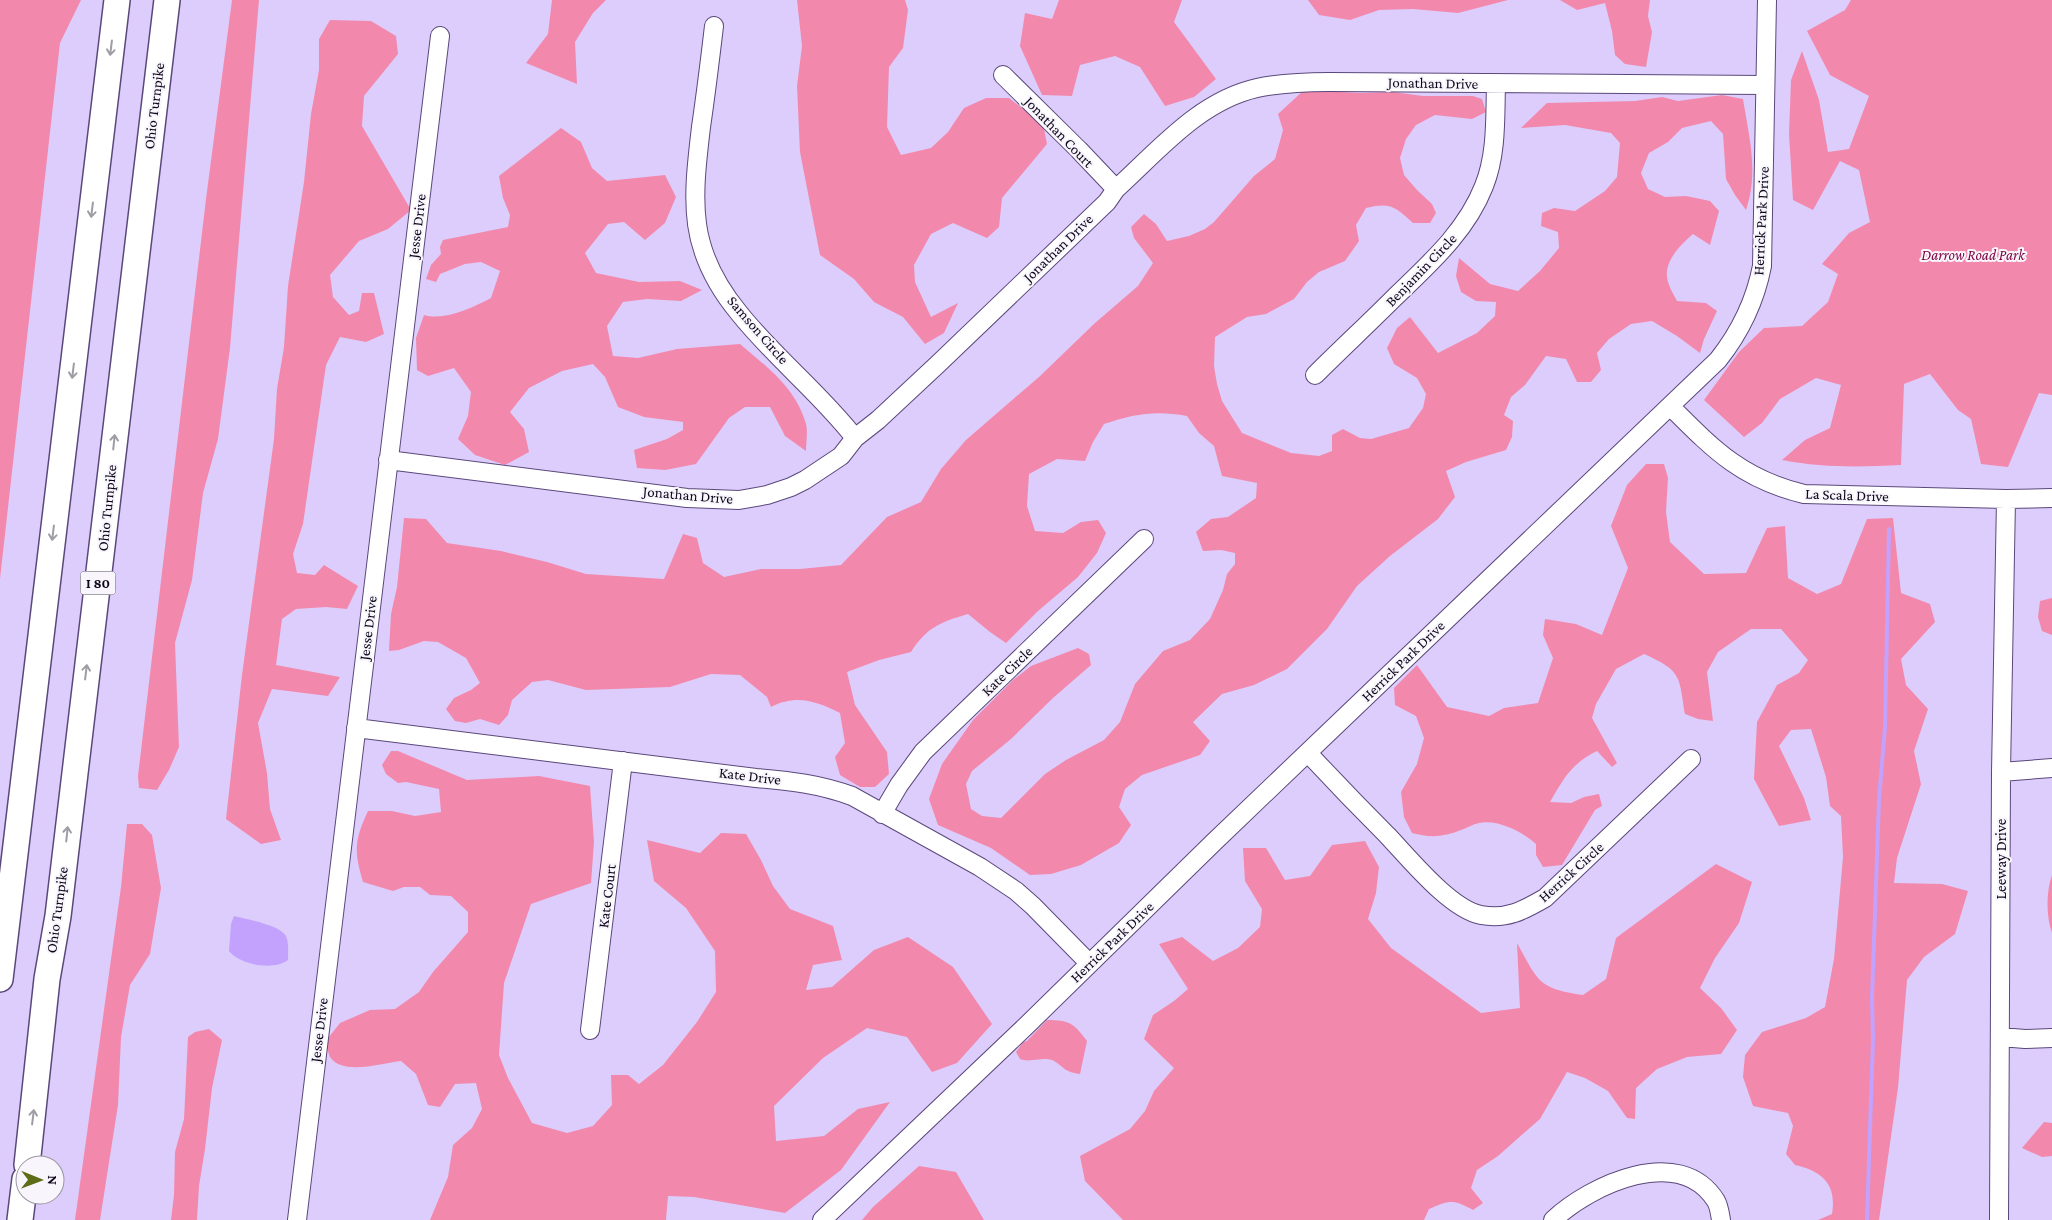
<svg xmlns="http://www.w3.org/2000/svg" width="2052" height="1220" viewBox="0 0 2052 1220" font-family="'Crimson Pro',serif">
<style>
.green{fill:#f289ac}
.water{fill:#c2a2fc}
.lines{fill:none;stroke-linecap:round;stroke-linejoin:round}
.stream{stroke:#c2a2fc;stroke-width:4}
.minor-casing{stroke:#5b487b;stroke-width:20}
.highway-casing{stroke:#5b487b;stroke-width:28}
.minor{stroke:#fff;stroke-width:18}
.highway{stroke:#fff;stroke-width:25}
.oneway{stroke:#9f9ca4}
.labels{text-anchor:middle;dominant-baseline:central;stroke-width:4;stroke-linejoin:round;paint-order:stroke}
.shield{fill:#f8f6fc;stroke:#544f5e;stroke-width:1}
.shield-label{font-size:14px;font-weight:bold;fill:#0e071b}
.street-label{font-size:15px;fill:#0e071b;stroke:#f8f6fc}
.park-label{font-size:15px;font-style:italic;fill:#7c013f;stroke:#f8f6fc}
</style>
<rect width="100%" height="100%" fill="#ddcdfd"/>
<path class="green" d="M0,0h81l-21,43 -60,536z
M232,0h27l-29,348 -12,91 -15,54 -11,87 -17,63 4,104 -10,23 -12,20 -18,-2 -1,-12 68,-577z
M552,0h54l-13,13 -18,29 2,42 -51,-21 22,-29z
M797,0h108l3,10 -5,38 -14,19 -2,60 14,28 30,-7 17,-16 16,-24 22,-10h23l34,26 4,20 -45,54 -3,29 -12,11 -34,-15 -22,11 -17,31 1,17 16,35 27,-14 -14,30 -19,11 -22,-27 -29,-15 -20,-23 -34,-24 -20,-103 -3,-66 5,-40z
M1059,0h123l-8,22 42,57 -22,18 -29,9 -25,-39 -25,-11 -35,9 -8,31 -30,-1 -22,-49 5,-33 27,6z
M1308,0h200l-50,13 -45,-4 -34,1 -29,10 -31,-5z
M1560,0h90l-2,16 4,16 -6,35 -21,-3 -10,-9 -3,-24 -7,-28 -28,7z
M1851,0h201v395l-13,-2 -31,74 -27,-3 -10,-45 -13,-9 -28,-36 -26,10 -3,81c-42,2 -77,3 -119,-5l23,-20 25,-12 11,-43 -25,-7 -36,21 -18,24 -18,14 -40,-37 35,-48 25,-24 38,-2 26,-24 10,-28 -16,-10 27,-31 21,-11 -11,-52 -19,-9 -27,49 -20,-10 -4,-66 2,-54 11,-29 17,49 9,52 21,-3 20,-53 -39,-21 -23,-44 38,-21z
M330,20l41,1 25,15 2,18 -34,42 -2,30 49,84 -23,19 -29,12 -29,34 3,22 16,18 10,-4 3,-18h12l10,41 -18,8 -26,-5 -14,28 -23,159 -10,30 4,19 18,2 9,-10 34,21 -11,23 -21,-2 -30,2 -14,10 -6,46 64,12 -12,19 -56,-7 -14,34 9,50 3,36 11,31 -20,4 -35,-25 16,-144 32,-236 3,-50 7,-42 4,-61 16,-104 7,-68 8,-44v-31z
M1304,90l56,3 33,-1 30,4h50l9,3 4,13 -14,7 -37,-4 -19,10 -10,14 -6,19 4,17 13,15 15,14 4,9 -6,10h-17c-18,-16 -22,-21 -47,-15l-10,17 3,16 -14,20 -26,11 -12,10 -13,17 -28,15 -19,3 -32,20 -1,29 3,18 5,17 20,32 49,20 28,3 13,-5v-16l11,-6 17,9 11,1 38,-11 14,-20 3,-14 -9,-16 -23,-14 -7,-16 10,-20 13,-11 28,36 39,-20 18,-17 1,-14 -20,-1 -15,-9 -5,-16 3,-18 31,26 28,7 22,-20 19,-23 -1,-16 -17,-6 1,-13 12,-5 21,3 30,-20 12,-14 3,-34 -9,-10 -46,-8 -44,3 26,-25 88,-2 27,-4 16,4 44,-6 21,4c6,38 16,73 3,111l-11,-15 -9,-16 -3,-45 -12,-13 -29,7 -14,14 -19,11 -8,20 7,16 17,8 21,-1 24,5 9,10 -9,34 -17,-11c-13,11 -31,29 -25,48 2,7 6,13 9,19l29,2 11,8 -13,28 -4,14 -23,-17 -25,-15 -21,3 -22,15 -12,14 4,17 -10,12h-14l-11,-23 -20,-3 -21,29 -14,12 -7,18 9,6 -1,16 -6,13 -40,12 -20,9 9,26 -17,22 -48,37 -33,30 -30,43 -40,40 -33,16 -32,9 -29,28 17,19 -10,14 -58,20 -17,14 -6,18 12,18 -12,18 -38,22 -30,9 -21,1 -39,-27 -53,-23 -9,-26 13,-35 31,-44 40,-40 18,-14 47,-18 11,6 2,11 -38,33 -42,41 -39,32 -6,13 5,25 11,7 19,2 44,-44 21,-14 38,-20 16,-18 15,-38 28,-33 27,-11 20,-21 13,-29 4,-16 8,-10v-11l-14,-3 -18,1 -7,-19 15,-13 17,-2 28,-19 1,-15 -35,-7 -8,-30 -15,-13 -12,-17c-31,-6 -54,-2 -83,8l-11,18 -8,19 -28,-2 -28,15 -2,32 8,25 28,2 18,-11 17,-2 8,13 -9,20 -19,24 -40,34 -32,32 -16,-11 -22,-18c-27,8 -41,13 -57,38l-32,8 -32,12 8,33 32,47 2,22 -14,13h-15l-20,-12 -5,-18 10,-14 -5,-30c-24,-12 -44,-19 -69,-6l-4,-10 -27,-22 -29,-1 -41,13 -84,3 -38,-10 -16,2 -20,18 -4,15 -9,10 -19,-6 -14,4 -11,-2 -9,-12 8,-11 17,-8 9,-7 -14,-25 -28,-16 -14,-1 -25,9 -10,1 2,-37 6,-27 7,-69 22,1 21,24 54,8 46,11 39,12 78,5 19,-45 14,4 6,25 21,14 37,-8h39l41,-4 46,-48 34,-15 20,-33 25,-29 73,-63 56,-54 43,-37 15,-23 -19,-25 -3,-11 13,-13 12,10 11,17 22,-5 16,-7 9,-7 40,-46 21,-17 8,-29 -5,-16z
M561,128l20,14 11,26 15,13 58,-6 11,22 -11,26 -20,17 -21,-18 -16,2 -23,29 11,20 43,9 41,-1 22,9 -21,11 -34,-2 -24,3 -16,24 6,30 25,2 39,-9 63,-5c27,23 56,44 66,80 2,8 0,19 0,27l-21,-15 -15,-29h-25l-16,11 -33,46 -31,6 -28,-2 -3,-18 33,-11 16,-9v-8l-39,-5 -26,-10 -13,-30 -12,-13 -31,7 -33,17 -19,24 14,17 5,23 -24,13 -30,-10 -17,-16 10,-23 3,-24 -17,-24 -26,8 -11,-6 -1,-32 8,-23c21,6 48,-7 67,-17l9,-27 -19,-9 -16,2 -25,10 -4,8 -10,-3 5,-14 10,-11 -1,-7 3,-7 65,-13 2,-12 -7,-17 -4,-22z
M1646,464h18l4,14 -2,34 4,30 34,32 42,-1 21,-45 18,-2 3,52 29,16 24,-10 26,-65 26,-1 8,75 29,11 5,18 -34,37 5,26 22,24 -14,42 7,33 -24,74 -3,25 48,1 26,7 -13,43 -31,23 -17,23 -9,108 -19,132h-61l14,-6c5,-30 -10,-43 -37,-49l-9,-11 7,-28 -5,-13 -35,-7 -10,-29 2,-22 17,-23 44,-14 19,-11 9,-48 9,-102 -2,-41 -11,-10 -4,-29 -15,-48 -20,1 -12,16 25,52 7,22 -32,6 -25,-47 3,-57 20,-37 22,-12 9,-13 -27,-31h-30l-33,23 -11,20 6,49 -15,-2 -13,-5c-6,-38 -3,-43 -41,-60l-28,15 -20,35 -4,14 25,45 -5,4 -15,-16c-26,13 -33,27 -47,51l21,1 13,-6 15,-3 3,12 -7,4 -33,55 -19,2 -7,-12v-11c-13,-12 -38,-25 -57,-21 -6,1 -12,5 -18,7 -17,7 -31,8 -49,3l-8,-16 -3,-25 16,-28 7,-26 -8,-22 -21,-11 -1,-17 23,-23 30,42 42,9 15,-8 34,-5 15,-45 -10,-23 2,-16 31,5 26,11 26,-67 -17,-42 16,-41z
M2052,598v37l-10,-4 -4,-14 2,-16z
M391,751h7l69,29 72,-4 51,10 4,56 -3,41 -60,21 -27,79 -5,72 9,23 24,45 35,10 26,-7 19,-21 -1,-30h17l11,9 24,-19 34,-43 19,-30 -1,-41 -29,-43 -32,-27 -7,-41 53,13 21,-20 25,1 15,26 12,26 17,23 43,17 9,34 -29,5 -7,25 26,-3 42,-37 34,-13 45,30 39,57 -35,39 -25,9 -25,-35 -40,-9 -44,30 -49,48 2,35 48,-5 34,-27 32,-7 -49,68 -56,43 -91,-16 -26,-1 -2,24h-236l18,-43 5,-32 19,-17 10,-19 -6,-26 -21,1 -15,23 -12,-2 -12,-31 -15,-13c-19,2 -58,15 -71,-4 -2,-4 -3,-11 -5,-15l15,-19 30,-13 25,-1 24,-17 14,-20 35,-40v-20l-17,-16 -21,-1 -10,-8h-16l-11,4 -30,-9c-9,-31 -9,-41 5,-71h24l23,5 26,-4 -2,-23 -33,-7 -8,1 -12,-9 -4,-9z
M127,824h15l10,11 9,53 -11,66 -20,31 -9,52 -3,68 -18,115h-25l46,-333z
M1365,841l14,26 -3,26 -8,26 23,29 90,65 39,-5 -3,-65c21,38 21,46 66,52l23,-16 10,-41 100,-74 36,18 -13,41 -24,35 -15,30 21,20 16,22 -16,24 -34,3 -30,12 -21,19 -1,31 -8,-1 -19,-27 -23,-13 -18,-6 -27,47 -42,37 -21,14 -6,18 12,15 -10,7c-20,-11 -23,-10 -44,-1l-5,11h-301l-38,-39 -5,-25 50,-27 15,-18 9,-20 20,-23 -30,-29 9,-24 21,-14 14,-12 -29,-45 23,-7 31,24 25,-13 22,-21 2,-18 -17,-28 -2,-33h23l19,32 25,-4 22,-31z
M2052,875v58c-6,-17 -6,-41 0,-58z
M1047,1020c22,0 27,3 40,21l-7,33c-17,-2 -16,-8 -28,-14 -10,-3 -22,3 -32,-1l-4,-7 7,-10 4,-1z
M209,1029l13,11 -10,48 -7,61 -6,37 -2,34h-26l3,-25 1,-43 9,-33 4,-82 7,-5z
M2044,1122l8,1v33l-10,1 -20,-9z
M919,1166l37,6 28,48h-122l11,-13z"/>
<path class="water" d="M234,916c12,3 46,9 52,20 3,7 2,16 2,24 -14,11 -48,5 -59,-9l2,-27z"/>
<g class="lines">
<path class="stream" d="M1867,1220l6,-181 -1,-42 7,-197 6,-73 4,-198"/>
<defs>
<path id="minor" d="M714,26c-4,34 -8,67 -13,101 -9,76 -14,123 38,186 35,44 81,80 116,125
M1003,75l76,75 37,39
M1315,375c26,-26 53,-51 79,-77 35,-34 72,-66 90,-112 13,-32 11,-69 12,-102
M1671,407c43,43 71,72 133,87l202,5 46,-1
M388,460l299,38 52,2 28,-5 24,-8 14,-7 36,-24 14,-18 23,-18 60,-56 169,-162 9,-13c42,-38 83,-88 141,-101 24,-5 48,-6 72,-6l436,3
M356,728l400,50c35,3 63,6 96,18l128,71 36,24 17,15 56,57
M1308,753c26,28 52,55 79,82 22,23 63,74 94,80 26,5 43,-5 64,-17l146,-139
M2001,772l51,-4
M882,814l17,-29 24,-33 221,-213
M590,1030l33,-269
M2001,1037l24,2 27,-1
M297,1220l143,-1184
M822,1220l204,-194 188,-184 504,-482c23,-29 37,-58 44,-94l5,-266
M1553,1220c37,-35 127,-77 163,-19 3,5 4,13 5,19
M1999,1220l2,-448 5,-273"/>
<path id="highway" d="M0,979l117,-979
M27,1165l20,-186 11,-63 109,-916
M20,1220l5,-41"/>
</defs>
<use href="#minor" class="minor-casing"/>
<use href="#highway" class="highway-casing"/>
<use href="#minor" class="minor"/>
<use href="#highway" class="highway"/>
</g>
<defs><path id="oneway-shaft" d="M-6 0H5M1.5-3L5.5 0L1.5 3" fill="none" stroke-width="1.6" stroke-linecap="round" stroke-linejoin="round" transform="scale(1.25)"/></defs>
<g class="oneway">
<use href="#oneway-shaft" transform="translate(111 48) rotate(97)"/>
<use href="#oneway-shaft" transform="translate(92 210) rotate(97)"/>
<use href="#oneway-shaft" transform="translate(73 371) rotate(97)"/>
<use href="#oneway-shaft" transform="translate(114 442) rotate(-84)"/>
<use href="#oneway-shaft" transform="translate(53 533) rotate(97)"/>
<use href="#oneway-shaft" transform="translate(86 672) rotate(-83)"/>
<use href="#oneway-shaft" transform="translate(67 834) rotate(-84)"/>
<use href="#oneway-shaft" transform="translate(33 1117) rotate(-83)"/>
</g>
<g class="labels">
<rect class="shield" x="80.5" y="571.5" width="35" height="23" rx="4"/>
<g class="shield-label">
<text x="98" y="583">I 80</text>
</g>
<g class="street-label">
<text transform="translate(1433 83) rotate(1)">Jonathan Drive</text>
<text transform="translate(154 106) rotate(-83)">Ohio Turnpike</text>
<text transform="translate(1059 132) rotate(46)">Jonathan Court</text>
<text transform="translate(1761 221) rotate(-87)">Herrick Park Drive</text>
<text transform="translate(417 226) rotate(-83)">Jesse Drive</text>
<text transform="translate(1058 248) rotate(-44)">Jonathan Drive</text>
<text transform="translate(1421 270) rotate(-46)">Benjamin Circle</text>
<text transform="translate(758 330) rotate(49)">Samson Circle</text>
<text transform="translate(688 495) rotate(5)">Jonathan Drive</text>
<text transform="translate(1847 495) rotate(2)">La Scala Drive</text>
<text transform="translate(107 508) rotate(-84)">Ohio Turnpike</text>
<text transform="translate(368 628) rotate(-83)">Jesse Drive</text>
<text transform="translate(1403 661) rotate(-44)">Herrick Park Drive</text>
<text transform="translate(1007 671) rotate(-44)">Kate Circle</text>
<text transform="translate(750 776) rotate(7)">Kate Drive</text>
<text transform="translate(2001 859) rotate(-90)">Leeway Drive</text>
<text transform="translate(1571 872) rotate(-42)">Herrick Circle</text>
<text transform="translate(607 896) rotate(-83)">Kate Court</text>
<text transform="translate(57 910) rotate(-82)">Ohio Turnpike</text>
<text transform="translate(1112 942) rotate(-44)">Herrick Park Drive</text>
<text transform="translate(319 1030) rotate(-83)">Jesse Drive</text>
</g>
<g class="park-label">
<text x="1973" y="255">Darrow Road Park</text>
</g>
</g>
<g transform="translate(40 1180) rotate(91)"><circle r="24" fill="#f8f6fc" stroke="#9a96a2"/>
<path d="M0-4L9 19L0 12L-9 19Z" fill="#5c6c17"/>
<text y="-8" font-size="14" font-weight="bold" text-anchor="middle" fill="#0e071b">N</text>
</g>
</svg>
